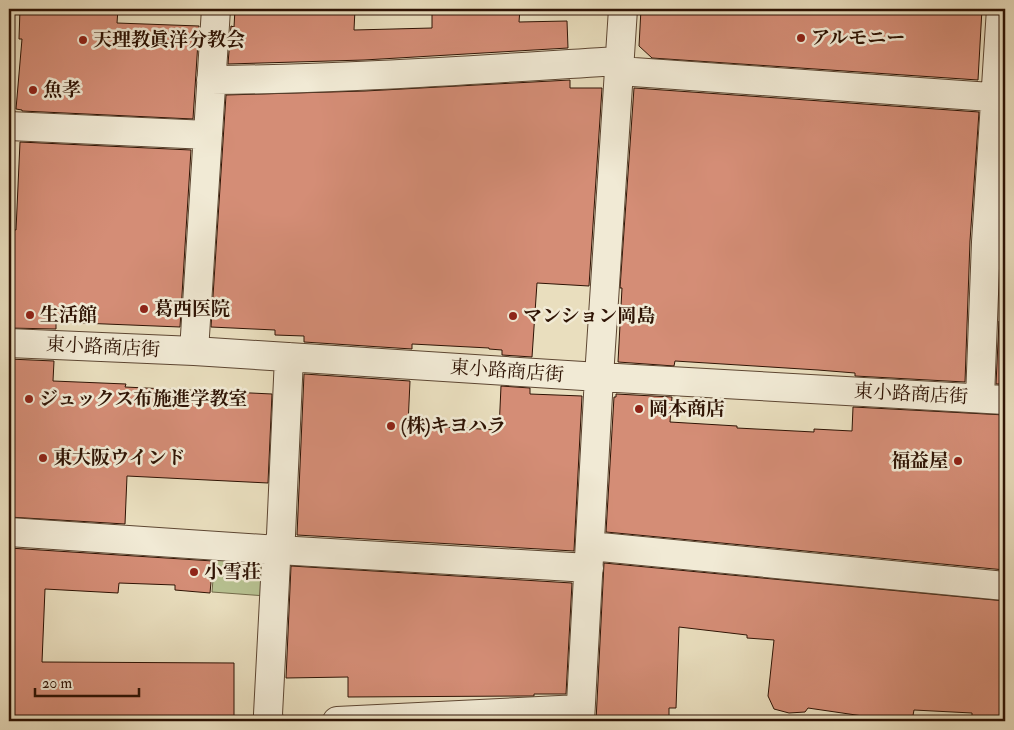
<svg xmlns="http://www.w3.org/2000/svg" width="1014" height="730" viewBox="0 0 1014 730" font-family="'IM FELL Double Pica','Noto Serif JP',serif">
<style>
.green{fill:#b7c191;stroke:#726a4a}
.building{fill:#d48d76;stroke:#2e1304}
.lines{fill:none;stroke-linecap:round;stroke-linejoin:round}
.minor-casing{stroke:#5d4632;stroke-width:30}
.minor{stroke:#f1ead5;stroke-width:28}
.poi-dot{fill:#8f2418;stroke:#f1ead5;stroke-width:2}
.labels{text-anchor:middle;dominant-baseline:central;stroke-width:5;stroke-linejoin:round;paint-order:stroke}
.poi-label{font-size:19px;font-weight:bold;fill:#2e1304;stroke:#f1ead5;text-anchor:start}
.street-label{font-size:19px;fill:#2e1304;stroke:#f1ead5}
</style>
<rect width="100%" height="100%" fill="#e9debe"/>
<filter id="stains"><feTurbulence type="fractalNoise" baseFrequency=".004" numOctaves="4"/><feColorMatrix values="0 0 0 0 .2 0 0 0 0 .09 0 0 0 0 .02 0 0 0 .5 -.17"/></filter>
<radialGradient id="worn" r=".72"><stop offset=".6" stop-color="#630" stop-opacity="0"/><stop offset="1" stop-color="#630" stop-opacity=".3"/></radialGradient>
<path class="green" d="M215,555l54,4 -3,37 -54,-4z"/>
<path class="building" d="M20,9h98l-1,14 82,3 -6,93 -171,-8v-1l-6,-1 6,-70h-3z
M235,9h120l-1,21 78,-2v-19h88l-1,13 48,-1 1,27 -204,12 -136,4 3,-38 3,1z
M641,9h341l-4,71 -326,-22 -13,-12z
M570,80v8h32l-13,198 -52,-3 -5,74 -30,-2v-5l-13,-1v-1l-77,-4v5l-108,-7v-6l-29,-1v-5l-64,-3 15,-232 139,-4z
M634,88l345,24 -9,129 -5,141 -110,-6v-3l-37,-3 -143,-9 -1,5 -56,-4 4,-74h-2z
M20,142l171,8 -11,177 -124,-5v7l-47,-1 1,-99 6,1z
M999,321l6,1v62h-9z
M9,359l45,2 -1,20 73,3 -1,3 147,7 -4,89 -141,-7 -2,48 -116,-7z
M304,374l106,7 -2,44 91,5 2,-44 29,2v6l52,2 -8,155 -277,-16z
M616,394l56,3 -2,25 67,4v2l77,4v-3l38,2 1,-24 152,8 -3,82h3v73l-399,-38 8,-135h2z
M9,548l204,13 -3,32 -35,-3v-5l-56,-2 -1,10 -73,-4 -3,73 192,1v58h-225z
M604,563l401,38v119l-33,-3v-4l-58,-3 -2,11h-15l-89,-13 -3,4 -16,1 -15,-4 -6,-13 6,-56 -27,-2v-3l-68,-8 -3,81h-7v13h-73z
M291,566l281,17 -6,111h-32v2h-10l-176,1v-20l-62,1z"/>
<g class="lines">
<defs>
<path id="minor" d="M619,71l386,27
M211,80c137,-1 273,-11 409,-19
M9,126l199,9
M9,343l185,8 405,26 406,23
M194,351l22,-342
M980,398l6,-156 15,-233
M9,532l269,18 311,18
M590,546l415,40
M269,721l-1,-7 8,-153 5,-26 8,-178
M337,721l243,-12
M580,721l19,-344 24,-368"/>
</defs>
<use href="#minor" class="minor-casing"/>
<use href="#minor" class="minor"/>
</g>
<g class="poi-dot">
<circle cx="801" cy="38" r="5"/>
<circle cx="83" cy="40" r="5"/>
<circle cx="33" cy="90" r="5"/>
<circle cx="144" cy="309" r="5"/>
<circle cx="30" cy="315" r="5"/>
<circle cx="513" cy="316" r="5"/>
<circle cx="29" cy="399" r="5"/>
<circle cx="639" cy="409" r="5"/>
<circle cx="391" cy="426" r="5"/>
<circle cx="43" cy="458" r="5"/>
<circle cx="958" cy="461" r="5"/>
<circle cx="194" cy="572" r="5"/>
</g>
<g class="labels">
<g class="poi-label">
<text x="811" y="38">アルモニー</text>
<text x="93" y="40">天理教眞洋分教会</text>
<text x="43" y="90">魚孝</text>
<text x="154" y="309">葛西医院</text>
<text x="40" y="315">生活館</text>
<text x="523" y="316">マンション岡島</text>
<text x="39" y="399">ジュックス布施進学教室</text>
<text x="649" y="409">岡本商店</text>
<text x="401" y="426">(株)キヨハラ</text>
<text x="53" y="458">東大阪ウインド</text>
<text x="948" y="461" text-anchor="end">福益屋</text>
<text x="204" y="572">小雪荘</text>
</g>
<g class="street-label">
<text transform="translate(103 347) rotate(3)">東小路商店街</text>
<text transform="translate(507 371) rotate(4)">東小路商店街</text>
<text transform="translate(911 394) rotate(3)">東小路商店街</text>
</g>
</g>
<rect width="1014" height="730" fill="none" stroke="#e9debe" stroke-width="30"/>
<rect x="10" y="10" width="994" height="710" fill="none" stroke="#2e1304" stroke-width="2.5"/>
<rect x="15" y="15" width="984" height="700" fill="none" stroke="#2e1304"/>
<path d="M35 688v8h104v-8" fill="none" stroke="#2e1304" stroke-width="2.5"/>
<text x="42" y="688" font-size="15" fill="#2e1304" stroke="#f1ead5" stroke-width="4" paint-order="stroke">20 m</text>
<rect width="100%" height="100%" filter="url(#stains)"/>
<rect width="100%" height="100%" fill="url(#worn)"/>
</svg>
